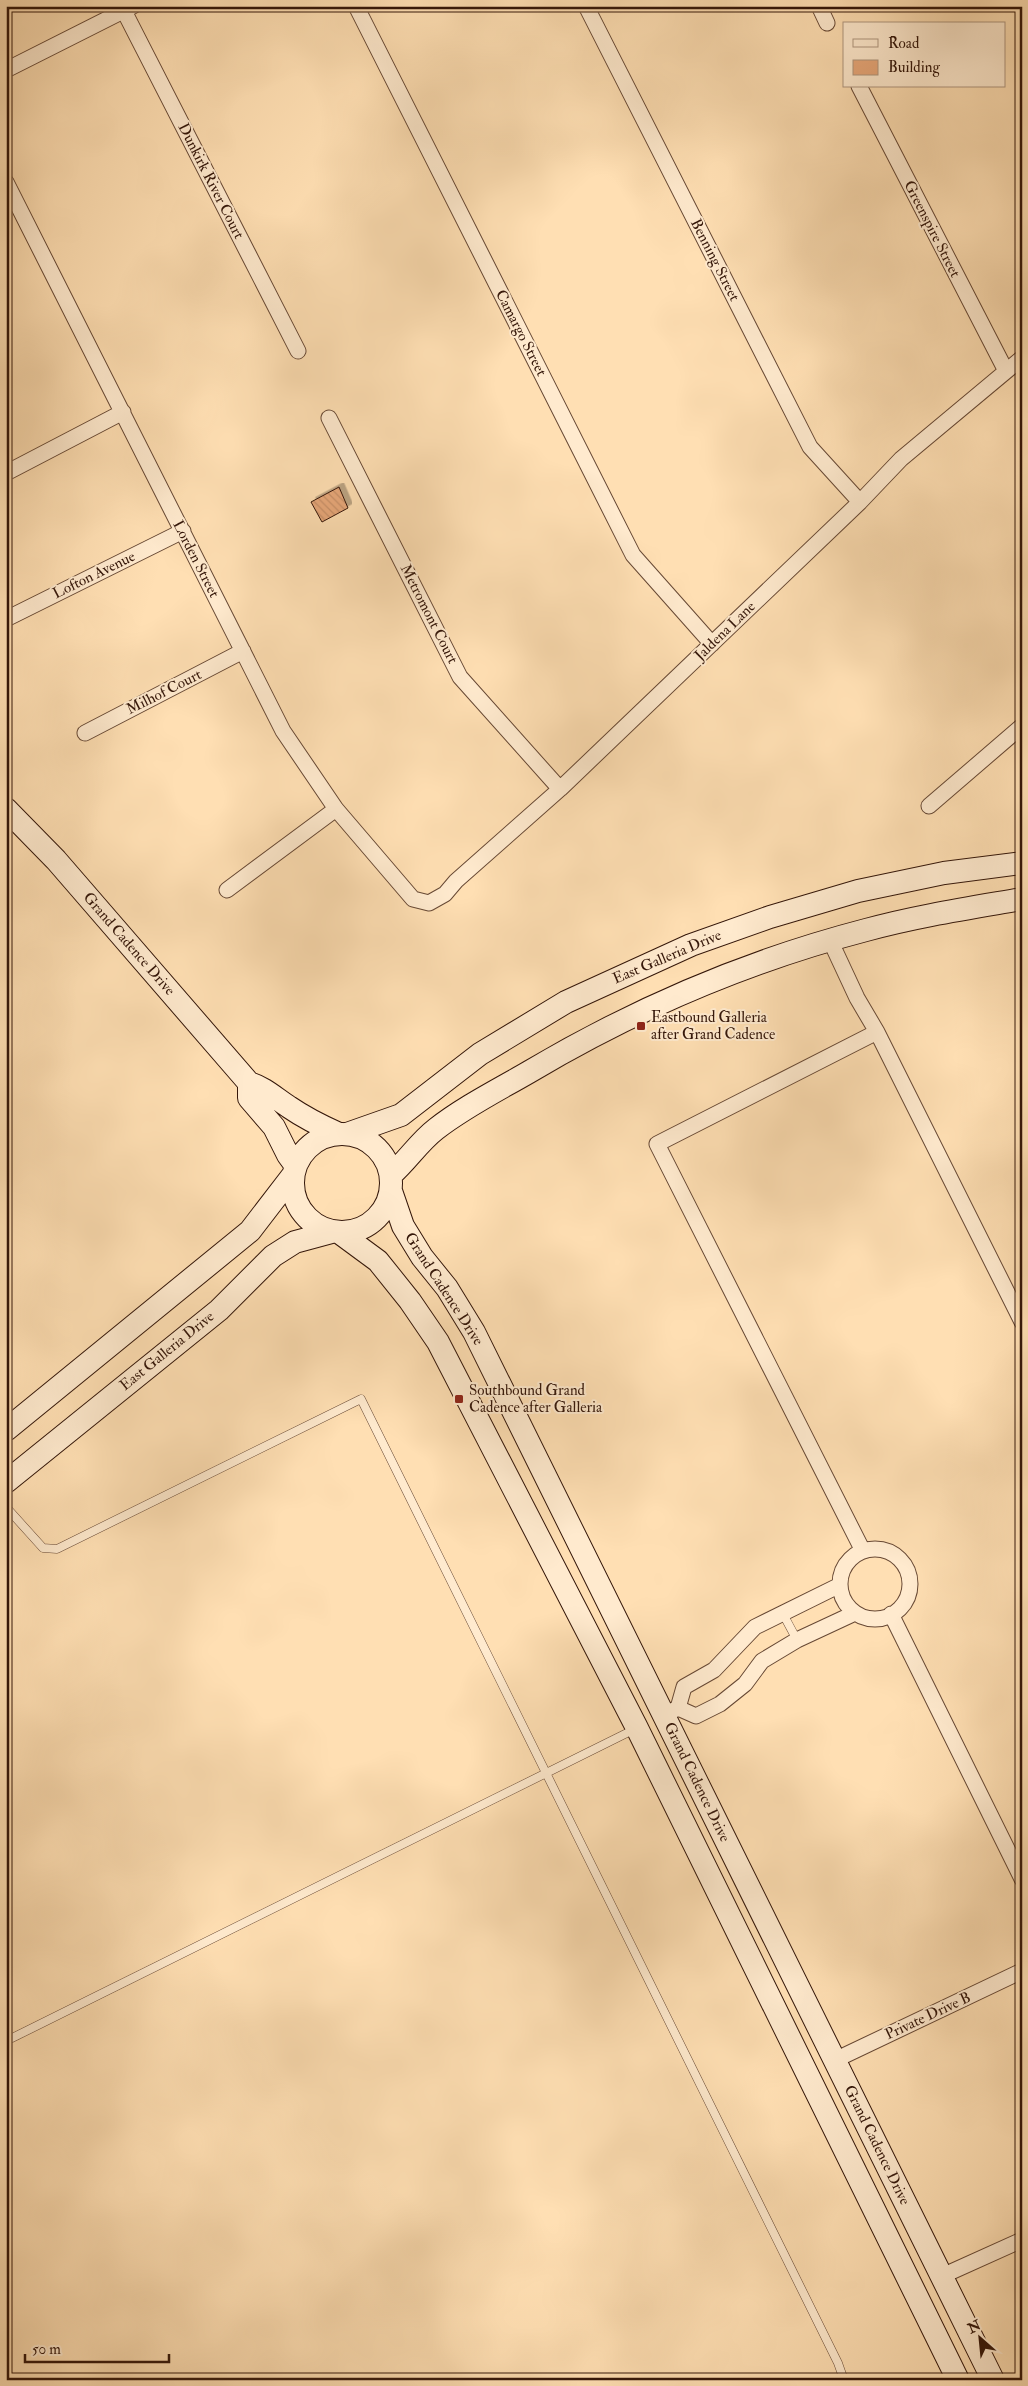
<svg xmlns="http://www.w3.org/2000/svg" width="1028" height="2386" viewBox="0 0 1028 2386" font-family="'IM FELL Double Pica',serif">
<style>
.building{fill:url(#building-back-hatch);stroke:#341609;filter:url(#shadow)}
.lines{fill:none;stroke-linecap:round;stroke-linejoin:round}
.lane-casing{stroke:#674834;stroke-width:9}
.street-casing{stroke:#674834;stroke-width:17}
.secondary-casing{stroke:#341609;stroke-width:24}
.lane{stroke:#ffeace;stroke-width:8}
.street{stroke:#ffeace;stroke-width:15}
.secondary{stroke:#ffeace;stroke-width:22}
.poi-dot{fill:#8f2418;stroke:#ffeace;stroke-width:2}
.labels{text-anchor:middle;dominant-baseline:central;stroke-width:4;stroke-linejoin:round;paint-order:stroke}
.street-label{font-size:15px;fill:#341609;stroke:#ffeace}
.poi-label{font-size:15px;fill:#341609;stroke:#ffeace;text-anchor:start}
</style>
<defs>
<pattern id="building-back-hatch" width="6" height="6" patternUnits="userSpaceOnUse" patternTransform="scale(1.25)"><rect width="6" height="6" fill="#e7a779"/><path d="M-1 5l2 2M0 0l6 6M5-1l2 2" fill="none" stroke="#c78f67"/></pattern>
<filter id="shadow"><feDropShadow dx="4.5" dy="-4.5" stdDeviation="0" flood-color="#0004"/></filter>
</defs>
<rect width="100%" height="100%" fill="#ffdfb3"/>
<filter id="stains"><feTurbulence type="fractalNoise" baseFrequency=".004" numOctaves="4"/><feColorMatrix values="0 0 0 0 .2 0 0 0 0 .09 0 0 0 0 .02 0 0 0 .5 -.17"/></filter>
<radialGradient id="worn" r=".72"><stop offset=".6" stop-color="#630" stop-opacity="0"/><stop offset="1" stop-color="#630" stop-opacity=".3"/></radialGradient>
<path class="building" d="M339,487l9,21 -26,14 -11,-20z"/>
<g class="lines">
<defs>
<path id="lane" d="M6,1507l37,41 14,1 304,-150 477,964 6,17
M782,1612l15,28
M6,2041l629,-312"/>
<path id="street" d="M356,6l277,549 79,89
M586,6l224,441 50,55
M819,6l8,17
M124,11l174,340
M6,70l127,-64
M859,86l147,285
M6,182l277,549 53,78 77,90 16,4 16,-9 11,-13 104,-92 300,-287 41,-43 121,-101
M329,418l131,259 100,112
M6,473l117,-61
M6,619l177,-88
M85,733l158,-82
M929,806l93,-80
M227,890l109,-81
M830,940l27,58 20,34
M840 1584a35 35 0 1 1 70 0a35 35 0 1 1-70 0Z
M863,1551l-206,-407 220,-112 145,290
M891,1614l131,265
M678,1708l18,8 24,-12 25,-20 17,-23 35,-21 58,-27
M664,1715l14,-7 6,-21 30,-17 41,-43 85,-42
M835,2060l187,-89
M942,2276l80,-36"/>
<path id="secondary" d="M6,809l50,51 193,223c16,5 26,15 40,24 16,11 32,19 50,27
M249,1083v15l25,29 14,28 8,11
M293 1183a49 49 0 1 1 98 0a49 49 0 1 1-98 0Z
M347,1134l54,-19 79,-61 86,-52 125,-57 79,-28 88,-26 86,-18 78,-10
M391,1175c16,-14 28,-33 45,-46 28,-22 62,-39 93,-57 106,-63 218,-111 337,-142 51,-14 104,-22 156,-31
M391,1191l12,35 19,31 25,31 27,44 519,1048
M340,1233l38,28 32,40 28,41 198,384 322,654
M6,1430l244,-199 43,-56
M6,1482l213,-172 54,-54 22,-14 37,-10"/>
</defs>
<use href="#lane" class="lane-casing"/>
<use href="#street" class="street-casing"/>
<use href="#secondary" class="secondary-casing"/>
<use href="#lane" class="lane"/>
<use href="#street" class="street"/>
<use href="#secondary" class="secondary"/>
</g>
<g class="poi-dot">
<rect x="636" y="1021" width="10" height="10" rx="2.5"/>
<rect x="454" y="1394" width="10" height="10" rx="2.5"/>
</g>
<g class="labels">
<g class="street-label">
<text transform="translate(211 181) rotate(63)">Dunkirk River Court</text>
<text transform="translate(932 229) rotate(63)">Greenspire Street</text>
<text transform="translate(715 260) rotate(63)">Benning Street</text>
<text transform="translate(521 333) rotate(63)">Camargo Street</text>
<text transform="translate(196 559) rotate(63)">Lorden Street</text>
<text transform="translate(94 575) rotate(-26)">Lofton Avenue</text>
<text transform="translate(429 614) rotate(63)">Metromont Court</text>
<text transform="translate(725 631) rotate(-44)">Jaldena Lane</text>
<text transform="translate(164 692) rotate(-27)">Milhof Court</text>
<text transform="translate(129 944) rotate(49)">Grand Cadence Drive</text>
<text transform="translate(667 957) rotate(-23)">East Galleria Drive</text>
<text transform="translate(444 1289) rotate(57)">Grand Cadence Drive</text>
<text transform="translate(167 1351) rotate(-39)">East Galleria Drive</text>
<text transform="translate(697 1782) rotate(64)">Grand Cadence Drive</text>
<text transform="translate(928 2016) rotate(-25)">Private Drive B</text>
<text transform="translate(877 2145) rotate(64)">Grand Cadence Drive</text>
</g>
<g class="poi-label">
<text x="651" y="1017">Eastbound Galleria<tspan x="651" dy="17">after Grand Cadence</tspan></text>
<text x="469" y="1390">Southbound Grand<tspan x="469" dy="17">Cadence after Galleria</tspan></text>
</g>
</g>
<rect width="1028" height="2386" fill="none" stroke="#ffdfb3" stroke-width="25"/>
<rect x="8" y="8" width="1013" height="2371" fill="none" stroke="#341609" stroke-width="2.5"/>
<rect x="12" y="12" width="1003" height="2361" fill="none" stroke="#341609"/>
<rect x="843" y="22" width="162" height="65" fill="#ffeace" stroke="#ae957f"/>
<rect x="853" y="39" width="25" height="8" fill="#ffeace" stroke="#ae957f"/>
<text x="888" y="48" font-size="15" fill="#341609">Road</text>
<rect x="853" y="60" width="25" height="15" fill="#e7a779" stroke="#ae957f"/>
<text x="888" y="72" font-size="15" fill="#341609">Building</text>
<g transform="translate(980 2338) rotate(333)" stroke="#ffeace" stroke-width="4" paint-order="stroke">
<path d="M0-4L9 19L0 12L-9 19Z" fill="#341609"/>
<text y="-8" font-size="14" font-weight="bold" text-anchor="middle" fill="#341609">N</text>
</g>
<path d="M25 2354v8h144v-8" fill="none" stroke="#341609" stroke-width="2.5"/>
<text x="32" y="2354" font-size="15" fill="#341609" stroke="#ffeace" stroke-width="4" paint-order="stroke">50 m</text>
<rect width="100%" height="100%" filter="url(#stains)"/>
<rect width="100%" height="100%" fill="url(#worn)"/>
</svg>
